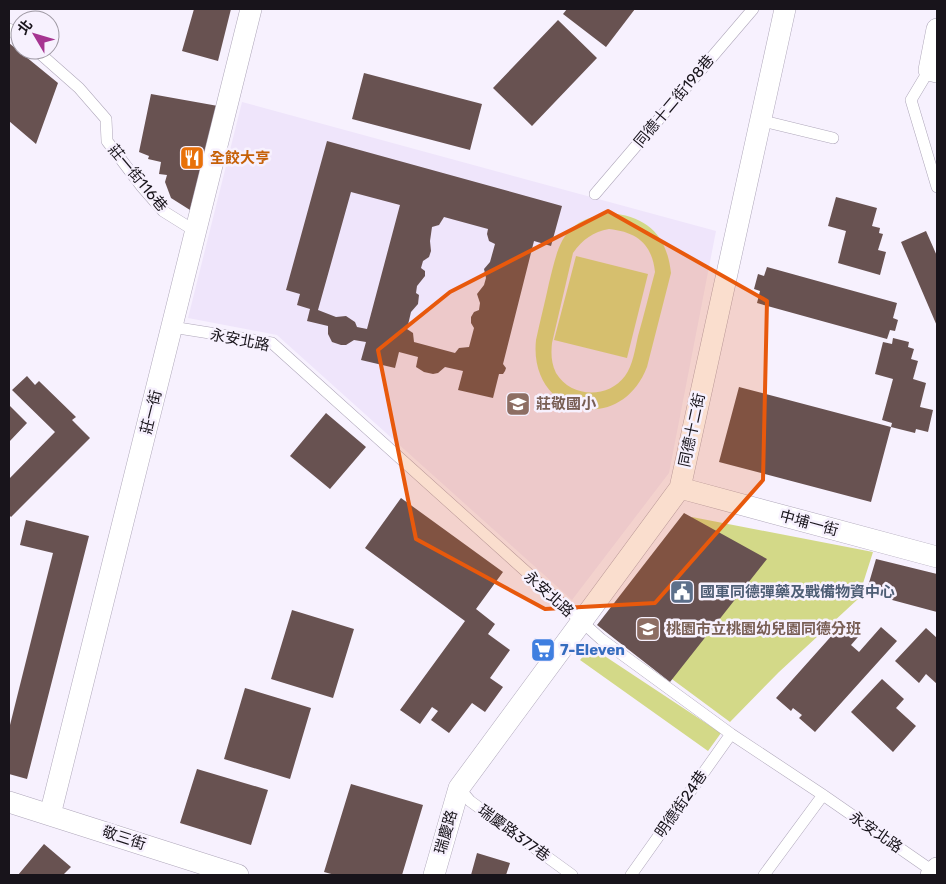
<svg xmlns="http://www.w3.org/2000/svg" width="946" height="884" viewBox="0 0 946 884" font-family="Rubik,'Noto Sans TC',sans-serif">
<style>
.built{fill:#efe5fb}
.green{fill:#d3d988;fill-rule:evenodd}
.building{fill:#685251;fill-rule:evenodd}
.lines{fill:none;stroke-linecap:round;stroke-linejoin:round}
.service-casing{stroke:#afa7ba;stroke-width:12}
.minor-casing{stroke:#afa7ba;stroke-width:22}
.service{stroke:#fff;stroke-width:11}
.minor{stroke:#fff;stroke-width:21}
.marked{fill:#e8590c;fill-opacity:0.2;stroke:#e8590c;stroke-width:4;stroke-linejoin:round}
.labels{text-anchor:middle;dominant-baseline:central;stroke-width:5;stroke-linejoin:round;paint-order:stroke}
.street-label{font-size:15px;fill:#18141b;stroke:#f7f1fe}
.food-label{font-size:15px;font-weight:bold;fill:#c56008;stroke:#f7f1fe;text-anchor:start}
.education-label{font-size:15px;font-weight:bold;fill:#785e54;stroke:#f7f1fe;text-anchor:start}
.service-label{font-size:15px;font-weight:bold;fill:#4e5e75;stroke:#f7f1fe;text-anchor:start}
.shop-label{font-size:15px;font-weight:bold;fill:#366cbe;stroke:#f7f1fe;text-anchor:start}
</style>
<rect width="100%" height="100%" fill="#f7f1fe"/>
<path class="built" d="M242,102l474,129 -47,242 -97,127 -295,-265 -89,-17z"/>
<path class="green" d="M609,213c38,3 58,22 62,60l-24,94c-27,70 -119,48 -111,-27 4,-19 9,-38 13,-57 10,-40 13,-62 60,-70zM609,229c28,3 43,15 46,43 -6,22 -11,43 -17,64 -3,13 -5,29 -13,40 -17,23 -54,22 -69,-3 -5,-10 -5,-20 -4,-30l21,-90c10,-14 20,-21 36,-24z
M576,256l72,18 -21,84 -73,-18z
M692,517l181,35 -15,47 -79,73 -49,50 -73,-54z
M591,647l130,86 -13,18 -128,-91z"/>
<path class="building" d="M194,9h37l-13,52 -36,-10z
M567,9h68l-29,38 -43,-33z
M558,20l39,38 -65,68 -39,-38z
M9,43l49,40 -22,61 -27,-23z
M364,73l118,31 -12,46 -118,-31z
M151,94l67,12 -28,104 -19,-12 -6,-16 2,-7 -8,-1 2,-12 -13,-3 1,-3 -10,-4z
M327,141l235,65 -11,40 -17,-5 -31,123 3,4 -1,3 -2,3h-4l-6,24 -35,-8 5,-19 -18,-4 -7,6 -5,1 -9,-2 -8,-5 2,-10 -19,-5 -4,16 -34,-8 5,-18 -12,-2 -8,5h-5l-9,-3 -4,-8v-8l-21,-5 3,-12 -13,-4 3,-11 -14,-4zM351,192l49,13 -33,124 -10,-2 -2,-5 -9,-6 -10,1 -18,-7zM444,217l44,12 -1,5 2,7 6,3 -5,18 -6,7 2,9 -2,7 -7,9 3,9 -1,7 -5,2 -3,5v6l3,5 -5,19 -10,1 -4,5 -41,-11 -1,-9 -6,-4 4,-17 7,-8 1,-9 -3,-2 1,-7 8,-10v-5l-4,-3 2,-7 6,-4 2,-6 -1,-10 2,-14 7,-2z
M836,197l41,11 -5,18 8,2 -1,5 4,1 -5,16 8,2 -6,23 -42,-12 8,-32 -18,-5z
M926,231l11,25v70l-36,-84z
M767,267l130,36 -4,15 5,2 -3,11 -5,-1 -3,9 -130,-36 3,-12 -6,-2 4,-15 6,2z
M893,338l16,4 -1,5 6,2 -3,10 7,2 -5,18 13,4 -6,24 13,3 -5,22 -12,-3 -1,4 -24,-6 1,-4 -10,-3 11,-41 -18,-5 8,-32 9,2z
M27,376l8,9 4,-4 37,36 -4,3 18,18 -79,79 -2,-2v-36l46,-47 -43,-42z
M739,387l152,40 -20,75 -152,-40z
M9,405l18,18 -18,19z
M326,413l40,34 -36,42 -40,-33z
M401,498l102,74 -27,37 19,15 -7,10 22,16 -20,28 13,9 -18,25 -13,-9 -23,30 -18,-13 7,-9 -6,-4 -12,17 -20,-14 65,-89 -100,-73z
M684,513l83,46 -97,123 -73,-57z
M26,520l63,16 -62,243 -18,-5v-45l44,-176 -33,-8z
M876,559l61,15v38l-71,-19z
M292,610l62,19 -21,69 -62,-19z
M843,623l15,14 -7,8 8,7 22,-25 16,14 -82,91 -16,-14 3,-3 -9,-7 -2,3 -15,-13z
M926,628l11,10v46l-11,-10 -7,9 -24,-22z
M882,679l22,20 -8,9 20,18 -23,26 -42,-40z
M245,688l66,20 -21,71 -66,-20z
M197,769l71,21 -17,55 -71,-22z
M351,784l72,21 -21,70h-67l-11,-3z
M44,844l27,23 -8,8h-45z
M477,853l33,10 -4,12h-35z"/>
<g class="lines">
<defs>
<path id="service" d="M9,29l11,8
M36,50l43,38 27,31 1,22 35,46 21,24 32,20
M929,70l-18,30 26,87
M759,120l74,18
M595,194l158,-185
M172,327l100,16 329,296 130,95 92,61 111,77
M459,788l11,13 102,74
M631,875l100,-141
M764,875l59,-80"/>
<path id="minor" d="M937,29l-8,41 8,2
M680,488l257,69
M9,802l229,73
M50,815l201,-806
M434,875l25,-87 221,-300 105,-479
M931,875l6,-7"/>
</defs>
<use href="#service" class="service-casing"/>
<use href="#minor" class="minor-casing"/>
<use href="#service" class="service"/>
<use href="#minor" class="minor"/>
</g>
<path class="marked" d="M608,211l159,90 -4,179 -108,123 -110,6 -129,-70 -38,-189 72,-58z"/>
<defs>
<symbol id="restaurant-square" viewBox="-11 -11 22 22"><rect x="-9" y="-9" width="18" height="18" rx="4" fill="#e8710a" stroke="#f7f1fe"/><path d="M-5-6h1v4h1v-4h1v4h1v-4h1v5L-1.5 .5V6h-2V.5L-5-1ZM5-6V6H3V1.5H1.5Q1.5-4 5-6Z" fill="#fff"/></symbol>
<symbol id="school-square" viewBox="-11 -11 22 22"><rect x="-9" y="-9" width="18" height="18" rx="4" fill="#8d6e63" stroke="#f7f1fe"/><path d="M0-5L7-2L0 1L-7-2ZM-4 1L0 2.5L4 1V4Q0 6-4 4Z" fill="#fff"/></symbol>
<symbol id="civic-square" viewBox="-11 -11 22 22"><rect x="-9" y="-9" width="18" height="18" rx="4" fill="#5c6f8a" stroke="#f7f1fe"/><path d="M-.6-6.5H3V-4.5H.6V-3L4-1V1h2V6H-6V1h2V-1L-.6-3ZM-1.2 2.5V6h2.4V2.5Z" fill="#fff"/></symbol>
<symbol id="supermarket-square" viewBox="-11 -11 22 22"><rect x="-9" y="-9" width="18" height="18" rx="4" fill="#3f7fe0" stroke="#f7f1fe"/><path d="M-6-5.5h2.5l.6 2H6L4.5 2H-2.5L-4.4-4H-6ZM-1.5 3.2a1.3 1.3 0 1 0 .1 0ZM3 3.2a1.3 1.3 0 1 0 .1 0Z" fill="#fff"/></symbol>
</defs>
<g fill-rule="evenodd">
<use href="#restaurant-square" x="178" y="144" width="28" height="28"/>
<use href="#school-square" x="504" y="390" width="28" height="28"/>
<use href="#civic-square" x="668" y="578" width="28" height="28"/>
<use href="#school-square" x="634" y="615" width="28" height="28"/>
<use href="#supermarket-square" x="529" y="636" width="28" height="28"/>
</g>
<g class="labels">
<g class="street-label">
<text transform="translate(674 101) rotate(-50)">同德十二街198巷</text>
<text transform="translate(138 178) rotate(50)">莊一街116巷</text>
<text transform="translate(240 340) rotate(11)">永安北路</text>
<text transform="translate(151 412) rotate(-76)">莊一街</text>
<text transform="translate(692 430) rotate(-78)">同德十二街</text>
<text transform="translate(809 523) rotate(15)">中埔一街</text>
<text transform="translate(549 594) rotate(42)">永安北路</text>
<text transform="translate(681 804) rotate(-55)">明德街24巷</text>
<text transform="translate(446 832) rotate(-74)">瑞慶路</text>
<text transform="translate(876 832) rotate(35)">永安北路</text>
<text transform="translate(514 833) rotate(36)">瑞慶路377巷</text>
<text transform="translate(124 838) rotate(18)">敬三街</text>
</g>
<g class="food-label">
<text x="210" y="158">全餃大亨</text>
</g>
<g class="education-label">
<text x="536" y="404">莊敬國小</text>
<text x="666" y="629">桃園市立桃園幼兒園同德分班</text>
</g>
<g class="service-label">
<text x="700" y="592">國軍同德彈藥及戰備物資中心</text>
</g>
<g class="shop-label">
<text x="560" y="650">7-Eleven</text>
</g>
</g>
<rect width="946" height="884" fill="none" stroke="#18141b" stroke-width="20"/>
<g transform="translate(35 35) rotate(308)"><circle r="24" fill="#f7f1fe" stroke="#9e99a3"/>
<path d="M0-4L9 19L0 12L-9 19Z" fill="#a63591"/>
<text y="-8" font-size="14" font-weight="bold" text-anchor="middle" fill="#18141b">北</text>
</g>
</svg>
